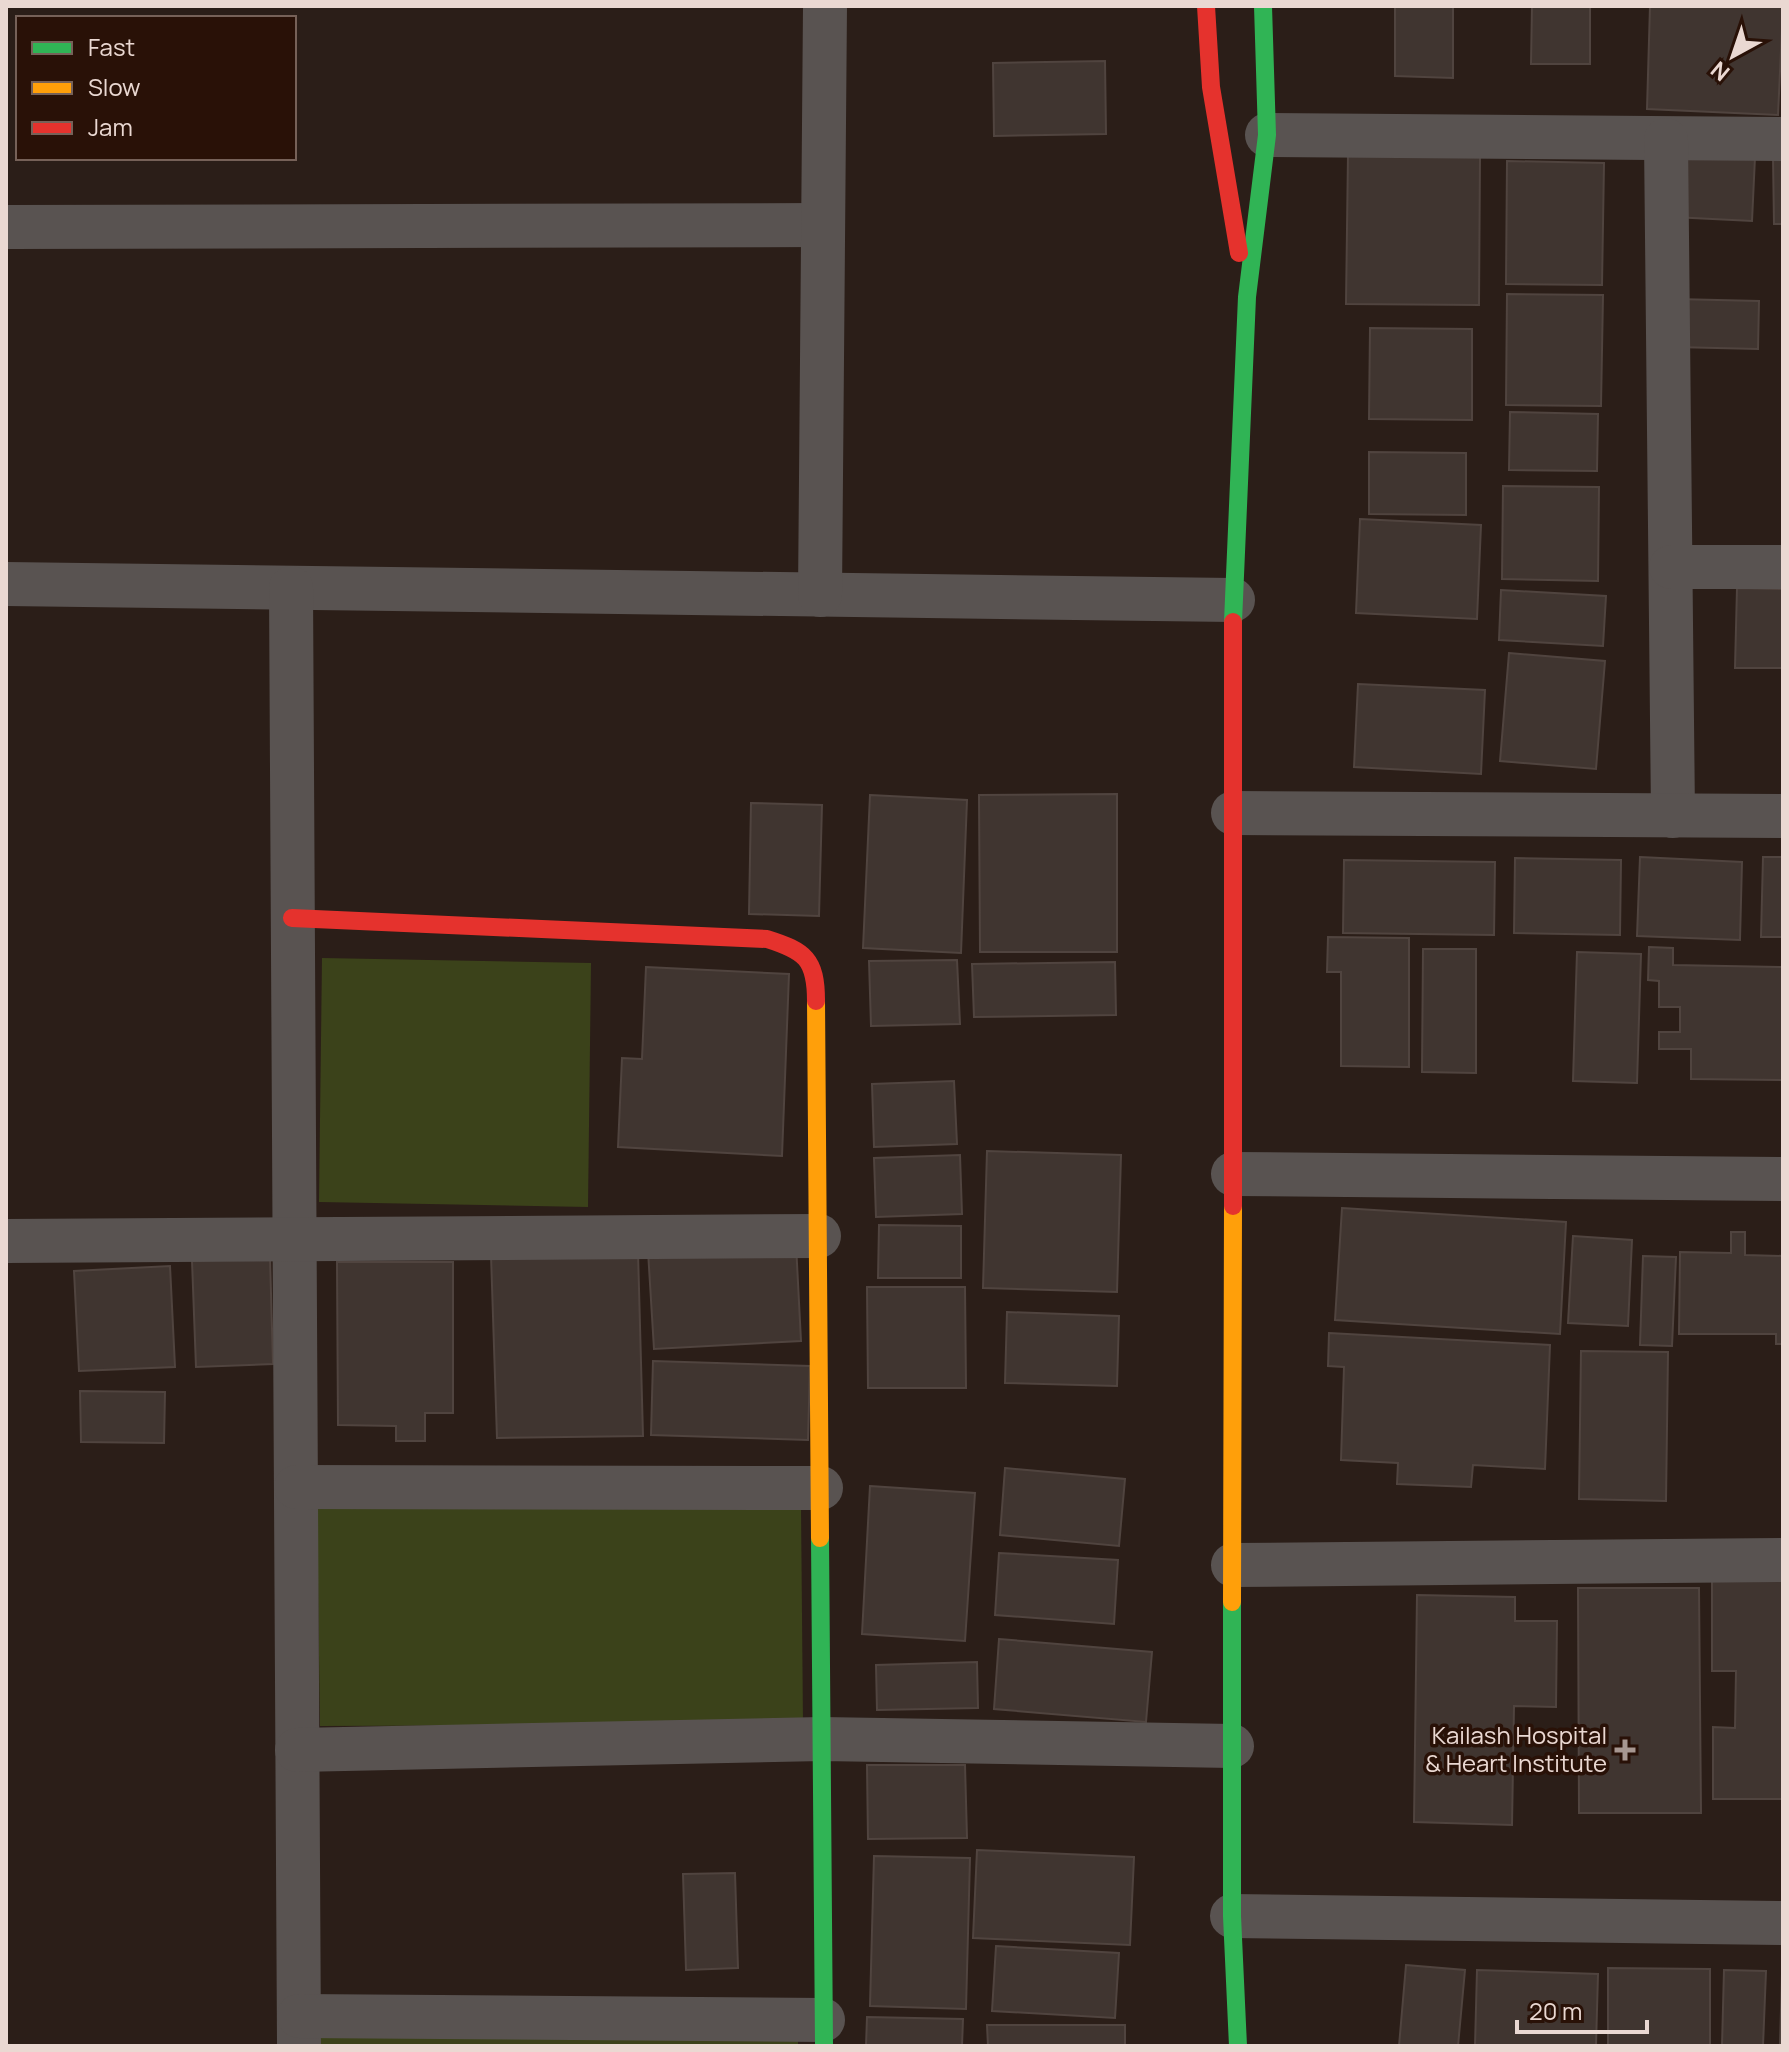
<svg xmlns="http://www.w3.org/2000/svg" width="1789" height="2052" font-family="Manrope,sans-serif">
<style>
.green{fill:#3b421a}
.building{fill:#403530;stroke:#50443f;stroke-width:2}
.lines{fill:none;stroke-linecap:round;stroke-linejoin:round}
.street{stroke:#595351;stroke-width:44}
.fast{stroke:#30b455;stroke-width:18}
.slow{stroke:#ff9f0a;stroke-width:18}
.jam{stroke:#e5322d;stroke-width:18}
.poi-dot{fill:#a79791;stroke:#291107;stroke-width:3}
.labels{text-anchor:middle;stroke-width:7;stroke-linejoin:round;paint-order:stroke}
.poi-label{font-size:24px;fill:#ead8d2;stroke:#291107;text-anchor:end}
</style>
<rect width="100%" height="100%" fill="#2b1e18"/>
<!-- green -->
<g class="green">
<path d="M322 958 591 963 588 1207 319 1202Z"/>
<path d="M801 1507 803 1724 320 1726 317 1509Z"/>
<path d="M321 2024 798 2027V2046H321Z"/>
</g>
<!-- building -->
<g class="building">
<path d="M1395 6H1453V78L1395 76Z"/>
<path d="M1532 6H1590V64H1531Z"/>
<path d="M1650 6H1783L1778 115 1647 109Z"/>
<path d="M1105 61 1106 134 994 136 993 63Z"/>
<path d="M1676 153 1755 157 1752 221 1673 217Z"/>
<path d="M1348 154 1480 155 1479 305 1346 304Z"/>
<path d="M1773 157H1783V224H1774Z"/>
<path d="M1507 161 1604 163 1602 285 1506 284Z"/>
<path d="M1507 294 1603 295 1601 406 1506 405Z"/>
<path d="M1676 299 1759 301 1758 349 1675 347Z"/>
<path d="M1370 328 1472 329V420L1369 419Z"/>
<path d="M1510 412 1598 414 1597 471 1509 470Z"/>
<path d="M1369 452 1466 453V515L1369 514Z"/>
<path d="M1503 486 1599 487 1598 581 1502 579Z"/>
<path d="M1360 519 1481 525 1477 619 1356 613Z"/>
<path d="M1737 588 1783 589V668H1735Z"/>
<path d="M1501 590 1606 596 1603 646 1499 640Z"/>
<path d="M1509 653 1605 661 1596 769 1500 761Z"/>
<path d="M1358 684 1485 690 1481 774 1354 767Z"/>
<path d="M1117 794V952H980L979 795Z"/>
<path d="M870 795 967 800 961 953 863 948Z"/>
<path d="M751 803 822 805 819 916 749 914Z"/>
<path d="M1640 857 1742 862 1740 940 1637 936Z"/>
<path d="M1763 857H1783V937H1761Z"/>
<path d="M1515 858 1621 860 1620 935 1514 933Z"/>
<path d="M1344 860 1495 862 1494 935 1343 933Z"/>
<path d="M1328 937 1409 938V1067L1341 1066V972H1327Z"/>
<path d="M1649 947 1673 948V965L1783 967V1080L1691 1079V1049H1659V1032H1680V1007H1659V981L1648 980Z"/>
<path d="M1423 949H1476V1073L1422 1072Z"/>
<path d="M1577 952 1641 954 1637 1083 1573 1081Z"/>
<path d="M957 960 960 1024 871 1026 869 961Z"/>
<path d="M1115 962 1116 1015 974 1017 972 964Z"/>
<path d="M646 967 789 974 782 1156 618 1147 622 1058 642 1059Z"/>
<path d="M954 1081 957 1144 874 1147 872 1084Z"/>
<path d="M987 1151 1121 1155 1117 1292 983 1288Z"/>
<path d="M960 1155 962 1214 876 1217 874 1158Z"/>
<path d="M1342 1208 1566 1222 1560 1334 1335 1320Z"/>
<path d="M879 1225 961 1226V1278H878Z"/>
<path d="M1731 1232H1745V1255L1783 1256V1344H1776V1334H1679L1680 1252 1731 1253Z"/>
<path d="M1573 1236 1632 1240 1628 1326 1568 1323Z"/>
<path d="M796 1244 801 1341 654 1349 648 1251Z"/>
<path d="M638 1252 643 1436 497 1438 491 1255Z"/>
<path d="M1643 1256 1676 1257 1672 1346 1640 1345Z"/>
<path d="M270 1258 273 1364 196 1367 192 1261Z"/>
<path d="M337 1262H453V1413H425V1441H396V1426L338 1425Z"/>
<path d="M170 1266 175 1367 79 1371 74 1271Z"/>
<path d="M867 1287H965L966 1388H868Z"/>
<path d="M1007 1312 1119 1316 1117 1386 1005 1383Z"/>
<path d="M1329 1333 1550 1345 1545 1469 1473 1465 1471 1487 1397 1484 1398 1463 1341 1460 1344 1367 1328 1366Z"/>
<path d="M1581 1351 1668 1352 1666 1501 1579 1499Z"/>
<path d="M653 1361 810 1366 808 1440 651 1435Z"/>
<path d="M80 1391 165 1392 164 1443 81 1442Z"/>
<path d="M1005 1468 1125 1479 1119 1546 1000 1535Z"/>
<path d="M870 1486 975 1493 965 1641 862 1634Z"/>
<path d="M999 1553 1118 1560 1114 1624 995 1615Z"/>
<path d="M1712 1573H1783V1799H1713V1727L1735 1728 1736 1671H1712Z"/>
<path d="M1578 1588H1699L1701 1813H1579Z"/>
<path d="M1417 1595 1515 1597V1621H1557L1556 1707 1514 1706 1512 1825 1414 1822Z"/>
<path d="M999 1639 1152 1652 1146 1722 994 1709Z"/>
<path d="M977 1662 978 1708 877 1710 876 1665Z"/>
<path d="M867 1765H965L967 1838 868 1839Z"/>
<path d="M977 1850 1134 1857 1130 1945 973 1938Z"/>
<path d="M874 1856 970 1858 966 2009 870 2006Z"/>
<path d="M735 1873 738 1968 686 1970 683 1874Z"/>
<path d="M996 1946 1119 1953 1115 2018 992 2011Z"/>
<path d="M1406 1965 1465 1970 1458 2046H1399Z"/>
<path d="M1608 1968 1710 1969V2046H1608Z"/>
<path d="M1477 1970 1598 1974 1596 2046H1475Z"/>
<path d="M1724 1970 1766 1971 1763 2046H1722Z"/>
<path d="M1782 1973 1783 2046H1780Z"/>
<path d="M867 2017 963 2019 962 2046H866Z"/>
<path d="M987 2025H1125V2046H988Z"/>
</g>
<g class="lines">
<!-- street -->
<g class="street">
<path d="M1267 135 1783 139"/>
<path d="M1666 140 1673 816"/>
<path d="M6 227 823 225"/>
<path d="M1671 567H1783"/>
<path d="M6 584 1233 600"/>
<path d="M291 588 299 2046"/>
<path d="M820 595 825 6"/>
<path d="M1233 813 1783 816"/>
<path d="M1233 1174 1783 1179"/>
<path d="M6 1241 819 1236"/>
<path d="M296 1487 821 1488"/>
<path d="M1233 1565 1783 1560"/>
<path d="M297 1750 822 1739 1232 1746"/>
<path d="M1232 1916 1783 1923"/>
<path d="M299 2016 823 2020"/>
</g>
<!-- fast -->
<g class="fast">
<path d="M1233 622 1247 297 1267 135 1263 6"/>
<path d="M820 1538 824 2046"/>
<path d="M1232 1602V1916L1238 2046"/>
</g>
<!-- slow -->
<g class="slow">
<path d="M816 1001 820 1538"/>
<path d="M1232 1602 1233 1206"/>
</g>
<!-- jam -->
<g class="jam">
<path d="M1206 6 1211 87 1239 253"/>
<path d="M292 918 767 939C805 951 816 959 816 1001"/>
<path d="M1233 1206V622"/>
</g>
</g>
<!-- markers -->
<path class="poi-dot" d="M1621 1738h8v8h8v8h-8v8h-8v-8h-8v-8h8z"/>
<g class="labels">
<!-- poi labels -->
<g class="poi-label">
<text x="1607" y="1744">Kailash Hospital<tspan x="1607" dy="28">&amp; Heart Institute</tspan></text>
</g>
</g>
<!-- border -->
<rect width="1789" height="2052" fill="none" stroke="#ead8d2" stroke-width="16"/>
<!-- legend -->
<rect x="16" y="16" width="280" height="144" fill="#291107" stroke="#766158" stroke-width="2"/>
<rect x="32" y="42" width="40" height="12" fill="#30b455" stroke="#766158" stroke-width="2"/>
<text x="88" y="56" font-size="24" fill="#ead8d2">Fast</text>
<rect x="32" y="82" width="40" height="12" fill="#ff9f0a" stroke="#766158" stroke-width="2"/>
<text x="88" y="96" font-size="24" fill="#ead8d2">Slow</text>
<rect x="32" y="122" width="40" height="12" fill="#e5322d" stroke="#766158" stroke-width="2"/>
<text x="88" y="136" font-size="24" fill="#ead8d2">Jam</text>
<!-- north arrow -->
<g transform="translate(1733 56) rotate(220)" stroke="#291107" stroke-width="6" paint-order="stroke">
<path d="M0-6L14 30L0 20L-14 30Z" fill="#ead8d2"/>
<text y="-12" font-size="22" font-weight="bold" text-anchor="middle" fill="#ead8d2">N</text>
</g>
<!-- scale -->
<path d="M1517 2020v12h130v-12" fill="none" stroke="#ead8d2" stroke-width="4"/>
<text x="1529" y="2020" font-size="24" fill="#ead8d2" stroke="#291107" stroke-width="6" paint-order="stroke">20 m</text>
</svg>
